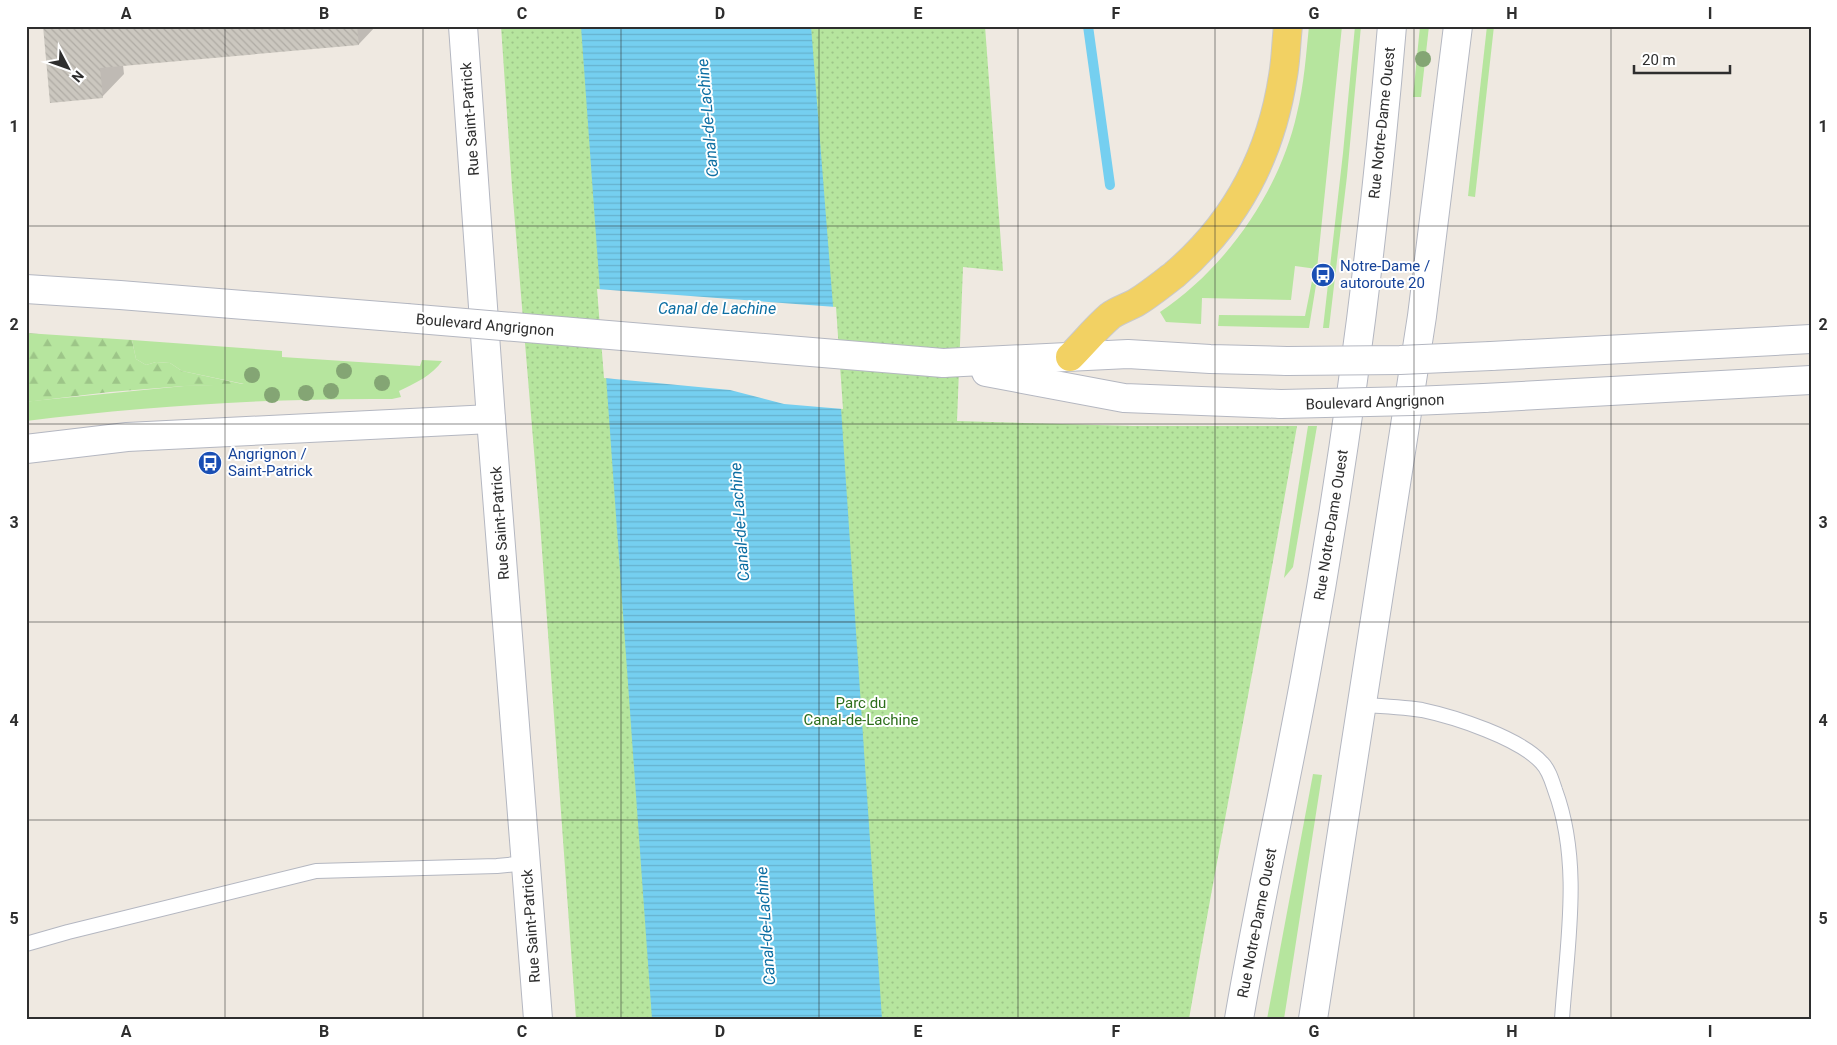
<svg xmlns="http://www.w3.org/2000/svg" width="1837" height="1045" font-family="Roboto,sans-serif">
<style>
.grass{fill:#b6e59e}
.forest{fill:url(#forest-firs)}
.park{fill:url(#park-dots)}
.water{fill:url(#water-rules)}
.pier{fill:#efe9e1}
.shadow{fill:#0003}
.lines{fill:none;stroke-linecap:round;stroke-linejoin:round}
.stream{stroke:#75cff0;stroke-width:10}
.building{fill:url(#building-back-hatch)}
.lane-casing{stroke:#b4b7c1;stroke-width:16}
.secondary-casing{stroke:#b4b7c1;stroke-width:30}
.primary-casing{stroke:#c9c9c9;stroke-width:30}
.lane{stroke:#fff;stroke-width:14}
.secondary{stroke:#fff;stroke-width:28}
.primary{stroke:#f2d163;stroke-width:28}
.secondary-bridge-casing{stroke:#b4b7c1;stroke-width:30;stroke-linecap:butt}
.secondary-bridge{stroke:#fff;stroke-width:28}
.tree{fill:#84a574}
.grid{fill:none;stroke:#2e2e2e;stroke-width:1;stroke-opacity:0.55}
.labels{text-anchor:middle;stroke-width:4;stroke-linejoin:round;paint-order:stroke}
.street-label{font-size:15px;fill:#2e2e2e;stroke:#fff}
.transit-label{font-size:15px;fill:#164399;stroke:#fff;text-anchor:start}
.park-label{font-size:15px;fill:#2c6e1b;stroke:#fff}
.water-label{font-size:16px;font-style:italic;fill:#0d6fa3;stroke:#fff}
.neatline{fill:none;stroke:#2e2e2e;stroke-width:2}
.grid-label{font-size:16px;text-anchor:middle;font-weight:bold;fill:#2e2e2e}
</style>
<defs>
<pattern id="forest-firs" width="22" height="20" patternUnits="userSpaceOnUse" patternTransform="scale(1.25)"><rect width="22" height="20" fill="#b6e59e"/><path d="M5 1l3.5 6h-7zM16 11l3.5 6h-7z" fill="#9dc588"/></pattern>
<pattern id="park-dots" width="8" height="8" patternUnits="userSpaceOnUse" patternTransform="scale(1.25)"><rect width="8" height="8" fill="#b6e59e"/><path d="M2 2h.1M6 6h.1" fill="none" stroke="#9dc588" stroke-width="1.8" stroke-linecap="round"/></pattern>
<pattern id="water-rules" width="6" height="5" patternUnits="userSpaceOnUse" patternTransform="scale(1.25)"><rect width="6" height="5" fill="#75cff0"/><path d="M0 2.5h6" fill="none" stroke="#66b2ce"/></pattern>
<pattern id="building-back-hatch" width="6" height="6" patternUnits="userSpaceOnUse" patternTransform="scale(1.25)"><rect width="6" height="6" fill="#cbc7bf"/><path d="M-1 5l2 2M0 0l6 6M5-1l2 2" fill="none" stroke="#afaba4"/></pattern>
</defs>
<rect width="100%" height="100%" fill="#efe9e1"/>
<!-- grass -->
<g class="grass">
<path d="M1309 26H1342L1317 269 1295 266 1291 300 1202 298 1201 324 1166 322 1160 312C1226 268 1280 191 1297 113 1304 85 1306 55 1309 26Z"/>
<path d="M1355 26H1361L1347 176 1329 328H1323L1343 153Z"/>
<path d="M1420 26H1429L1421 97H1413Z"/>
<path d="M1487 26H1494L1475 197 1468 196Z"/>
<path d="M1312 281 1316 285 1309 328 1218 326 1219 315 1305 316Z"/>
<path d="M132 340 282 351V357L420 366 422 360 442 361C433 375 414 384 399 391L401 397 392 399C270 398 148 406 26 421V402L32 401 184 386 244 384 182 371 170 363 156 362 146 365 136 359Z"/>
<path d="M1308 426H1317L1293 567 1284 578Z"/>
<path d="M1313 774 1322 775 1284 1019H1267Z"/>
</g>
<!-- forest -->
<path class="forest" d="M26 333 132 340 136 359 146 365 156 362 170 363 182 371 247 385 184 386 110 392 26 402Z"/>
<!-- park -->
<path class="park" d="M501 26H985L1003 271 963 267 957 421 1133 426H1297C1263 624 1223 821 1189 1019H576L540 523 512 187Z"/>
<!-- water -->
<path class="water" d="M581 26H811L841 408 882 1019H652Z"/>
<!-- pier -->
<path class="pier" d="M597 289 836 307 843 409 784 404 730 390 604 378Z"/>
<!-- shadow -->
<path class="shadow" d="M45 26H376L359 44 123 65 124 74 102 97Z"/>
<g class="lines">
<!-- stream -->
<path class="stream" d="M1088 26 1110 185"/>
</g>
<!-- building -->
<path class="building" d="M43 26H357L359 45 100 68 103 98 50 103Z"/>
<g class="lines">
<!-- lane casing -->
<g class="lane-casing">
<g id="lane">
<path d="M1362 705C1382 706 1402 707 1422 710 1455 717 1520 738 1542 763 1549 770 1552 781 1555 790 1582 863 1567 944 1562 1019"/>
<path d="M26 944 68 932 316 871 497 866 527 863"/>
</g>
</g>
<!-- secondary casing -->
<g class="secondary-casing">
<g id="secondary">
<path d="M463 26 491 419 538 1019"/>
<path d="M26 289 120 295 406 318"/>
<path d="M1491 356 1811 339"/>
<path d="M943 363 1128 354 1210 359 1287 361"/>
<path d="M986 372 1124 398 1281 404"/>
<path d="M1484 398 1811 380"/>
<path d="M26 449 127 437 491 419"/>
<path d="M1239 1019C1259 901 1286 784 1307 667 1346 455 1374 241 1392 26"/>
<path d="M1313 1019 1422 316 1458 26"/>
</g>
</g>
<!-- primary casing -->
<g class="primary-casing">
<path id="primary" d="M1070 357C1083 344 1096 328 1110 316 1118 310 1129 307 1137 302 1150 294 1162 284 1174 275 1235 223 1271 155 1283 76 1286 59 1286 43 1288 26"/>
</g>
<!-- lane -->
<use href="#lane" class="lane"/>
<!-- secondary -->
<use href="#secondary" class="secondary"/>
<!-- primary -->
<use href="#primary" class="primary"/>
<!-- secondary-bridge casing -->
<g class="secondary-bridge-casing">
<g id="secondary-bridge">
<path d="M406 318 943 363"/>
<path d="M1287 361 1400 360 1491 356"/>
<path d="M1281 404 1413 401 1484 398"/>
</g>
</g>
<!-- secondary-bridge -->
<use href="#secondary-bridge" class="secondary-bridge"/>
</g>
<!-- trees -->
<g class="tree">
<circle cx="1423" cy="59" r="8"/>
<circle cx="344" cy="371" r="8"/>
<circle cx="252" cy="375" r="8"/>
<circle cx="382" cy="383" r="8"/>
<circle cx="331" cy="391" r="8"/>
<circle cx="306" cy="393" r="8"/>
<circle cx="272" cy="395" r="8"/>
</g>
<!-- grid -->
<path class="grid" d="M225 26V1019M423 26V1019M621 26V1019M819 26V1019M1018 26V1019M1215 26V1019M1414 26V1019M1611 26V1019M26 226H1811M26 424H1811M26 622H1811M26 820H1811"/>
<!-- icons -->
<defs>
<g id="bus-disc" transform="scale(1.25)"><circle r="9.5" fill="#1a4fb4" stroke="#fff"/><path d="M-5-6H5V4H4V6H2V4H-2V6H-4V4H-5ZM-3.5-4V0h7V-4ZM-3.5 1.2v1.5H-2V1.2ZM2 1.2v1.5H3.5V1.2Z" fill="#fff"/></g>
</defs>
<g fill-rule="evenodd">
<use href="#bus-disc" x="1323" y="275"/>
<use href="#bus-disc" x="210" y="463"/>
</g>
<g class="labels">
<!-- street labels -->
<g class="street-label">
<text transform="translate(470 119) rotate(-94)" y="5">Rue Saint-Patrick</text>
<text transform="translate(1382 123) rotate(-84)" y="5">Rue Notre-Dame Ouest</text>
<text transform="translate(485 325) rotate(5)" y="5">Boulevard Angrignon</text>
<text transform="translate(1375 402) rotate(-2)" y="5">Boulevard Angrignon</text>
<text transform="translate(500 523) rotate(-94)" y="5">Rue Saint-Patrick</text>
<text transform="translate(1331 525) rotate(-81)" y="5">Rue Notre-Dame Ouest</text>
<text transform="translate(1257 923) rotate(-79)" y="5">Rue Notre-Dame Ouest</text>
<text transform="translate(531 926) rotate(-94)" y="5">Rue Saint-Patrick</text>
</g>
<!-- transit labels -->
<g class="transit-label">
<text x="1340" y="271">Notre-Dame /<tspan x="1340" dy="17">autoroute 20</tspan></text>
<text x="228" y="459">Angrignon /<tspan x="228" dy="17">Saint-Patrick</tspan></text>
</g>
<!-- park labels -->
<g class="park-label">
<text x="861" y="708">Parc du<tspan x="861" dy="17">Canal-de-Lachine</tspan></text>
</g>
<!-- water labels -->
<g class="water-label">
<text transform="translate(707 118) rotate(-95)" y="6">Canal-de-Lachine</text>
<text x="717" y="314">Canal de Lachine</text>
<text transform="translate(739 522) rotate(-94)" y="6">Canal-de-Lachine</text>
<text transform="translate(765 926) rotate(-94)" y="6">Canal-de-Lachine</text>
</g>
</g>
<!-- border -->
<rect width="1837" height="1045" fill="none" stroke="#ffffff" stroke-width="55"/>
<!-- north arrow -->
<g transform="translate(68 68) rotate(131)" stroke="#ffffff" stroke-width="4" paint-order="stroke">
<path d="M0-4L9 19L0 12L-9 19Z" fill="#2e2e2e"/>
<text y="-8" font-size="14" font-weight="bold" text-anchor="middle" fill="#2e2e2e">N</text>
</g>
<!-- scale -->
<path d="M1634 65v8h96v-8" fill="none" stroke="#2e2e2e" stroke-width="2.5"/>
<text x="1642" y="65" font-size="15" fill="#2e2e2e" stroke="#ffffff" stroke-width="4" paint-order="stroke">20 m</text>
<rect x="28" y="28" width="1782" height="990" class="neatline"/>
<g class="grid-label">
<text x="126" y="19">A</text>
<text x="324" y="19">B</text>
<text x="522" y="19">C</text>
<text x="720" y="19">D</text>
<text x="918" y="19">E</text>
<text x="1116" y="19">F</text>
<text x="1314" y="19">G</text>
<text x="1512" y="19">H</text>
<text x="1710" y="19">I</text>
<text x="14" y="132">1</text>
<text x="1823" y="132">1</text>
<text x="14" y="330">2</text>
<text x="1823" y="330">2</text>
<text x="14" y="528">3</text>
<text x="1823" y="528">3</text>
<text x="14" y="726">4</text>
<text x="1823" y="726">4</text>
<text x="14" y="924">5</text>
<text x="1823" y="924">5</text>
<text x="126" y="1037">A</text>
<text x="324" y="1037">B</text>
<text x="522" y="1037">C</text>
<text x="720" y="1037">D</text>
<text x="918" y="1037">E</text>
<text x="1116" y="1037">F</text>
<text x="1314" y="1037">G</text>
<text x="1512" y="1037">H</text>
<text x="1710" y="1037">I</text>
</g>
</svg>
